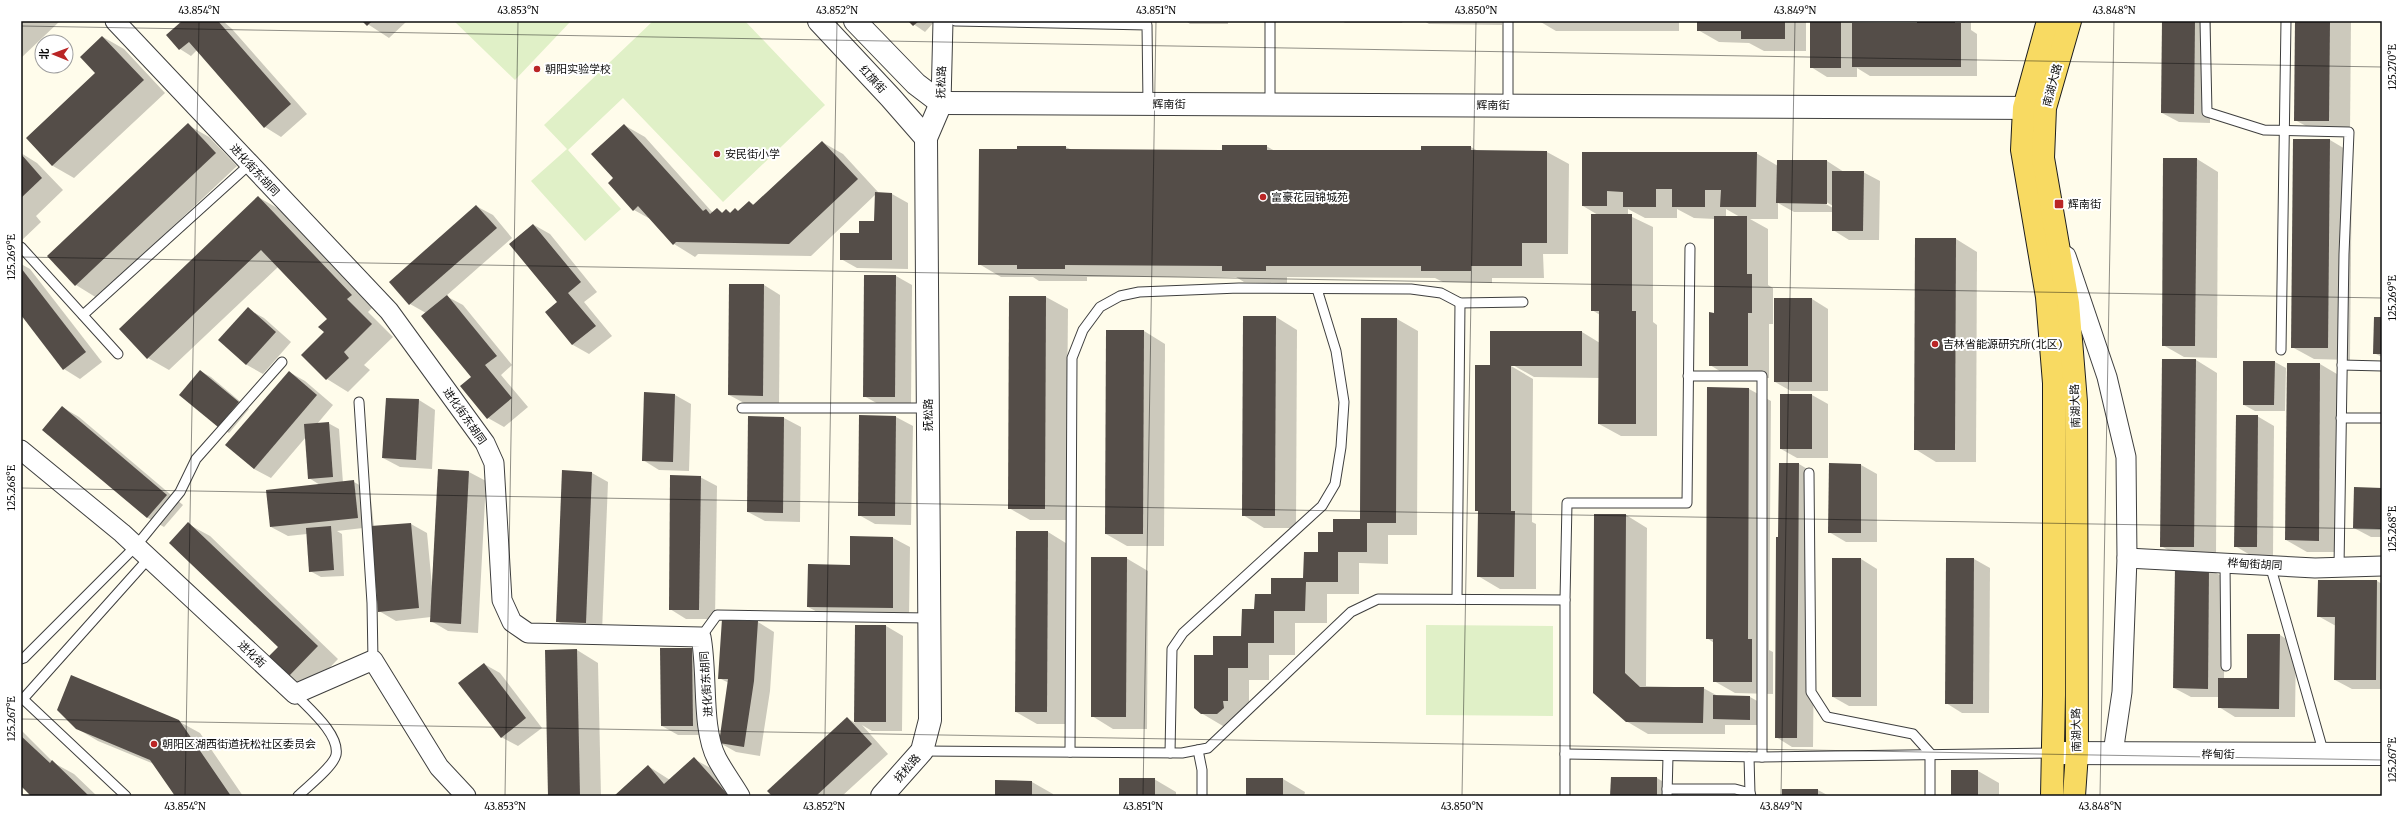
<svg xmlns="http://www.w3.org/2000/svg" width="2403" height="817" font-family="Merriweather,'Noto Sans SC',serif">
<style>
.pitch{fill:#e0f0c7}
.shadow{fill:#0003;fill-rule:evenodd}
.building{fill:#544d48}
.lines{fill:none;stroke-linecap:round;stroke-linejoin:round}
.service-casing{stroke:#3f3f3f;stroke-width:11}
.minor-casing{stroke:#3f3f3f;stroke-width:21}
.tertiary-casing{stroke:#3f3f3f;stroke-width:24}
.primary-casing{stroke:#1d1d1d;stroke-width:24}
.service{stroke:#fff;stroke-width:9}
.minor{stroke:#fff;stroke-width:19}
.tertiary{stroke:#fff;stroke-width:22}
.primary{stroke:#f8da62;stroke-width:22}
.ticks{fill:none;stroke:#0c0c0c;stroke-width:1;stroke-opacity:0.45}
.poi-dot{fill:#ba2525;stroke:#fff;stroke-width:1.5}
.labels{text-anchor:middle;stroke-width:4;stroke-linejoin:round;paint-order:stroke}
.poi-label{font-size:11px;fill:#0c0c0c;stroke:#fff;text-anchor:start}
.street-label{font-size:11px;fill:#0c0c0c;stroke:#fff}
.neatline{fill:none;stroke:#0c0c0c;stroke-width:1.5}
.ticks-label{font-size:10px;text-anchor:middle;fill:#0c0c0c}
</style>
<rect width="100%" height="100%" fill="#fffceb"/>
<!-- pitch -->
<g class="pitch">
<path d="M454 21H571L515 80Z"/>
<path d="M653 21H745L825 105 723 202 623 98 568 150 621 209 585 241 531 181 567 149 544 125Z"/>
<path d="M1426 625 1553 626V716L1426 715Z"/>
</g>
<!-- shadow -->
<g class="shadow">
<path d="M21 21H60L21 58Z"/>
<path d="M183 21H223L232 29 307 114 281 137 265 127 197 50 191 56 180 49 167 35Z"/>
<path d="M363 21H407L389 38Z"/>
<path d="M909 21H935L925 32Z"/>
<path d="M1186 21H1228V24H1190Z"/>
<path d="M1342 21H1403L1402 23H1345Z"/>
<path d="M1424 21H1502V25L1429 24Z"/>
<path d="M1539 21H1679V31H1556Z"/>
<path d="M1698 21H1806V51H1764L1749 43 1719 42 1698 30Z"/>
<path d="M1811 21 1918 24V21H1971V30L1977 34V76H1870L1857 68V77H1827L1811 67Z"/>
<path d="M2163 21H2211L2210 123 2179 122 2162 113Z"/>
<path d="M2296 21H2351L2350 133 2317 132 2295 120Z"/>
<path d="M103 37 124 49 165 93 74 178 53 166 27 138 96 73Z"/>
<path d="M188 125 209 137 237 166 97 298 76 285 48 256Z"/>
<path d="M624 125 645 137 713 213 717 209 723 213 726 210 731 213 738 211 749 202 755 205 822 142 843 154 878 192 877 193 892 194 908 203V269L857 268 841 259 860 234 875 222 876 194 811 256 698 254 695 257 674 244 652 220 634 210 614 178Z"/>
<path d="M2294 140H2330L2352 153 2350 360 2314 359 2292 347Z"/>
<path d="M1266 146 1275 151H1422L1471 147 1478 151 1547 152 1569 164 1568 254H1543L1544 278H1492V283L1443 282 1435 278 1287 277V283L1244 282 1236 277H1087V281H1039L1033 277H1001L979 264 1018 150 1066 147 1072 150 1223 151Z"/>
<path d="M21 153 37 163 63 190 36 216 41 222 21 241Z"/>
<path d="M1583 153H1756L1778 166V161H1827L1844 172H1863L1880 181 1879 240H1849L1833 230V212H1794L1778 203V219H1750L1768 229V285L1773 288V324H1769V378H1731L1710 365 1715 314V219L1694 218 1677 209V218H1645L1628 209V215L1653 227V322L1657 325V436H1621L1599 424 1600 378 1534 377 1511 364V366L1533 379 1532 522 1536 524V589H1500L1478 576 1479 512 1476 510 1491 366 1582 332 1600 343V315L1592 310 1598 215 1583 206ZM1823 200 1833 206V208L1822 202ZM1726 209 1740 217H1726Z"/>
<path d="M2197 159 2218 172 2217 358 2184 357 2163 345Z"/>
<path d="M258 197 279 209 372 308 368 312 393 337 364 365 370 370 348 392 327 379 302 355 325 332 328 319 278 267 169 370 148 358Z"/>
<path d="M476 206 493 215 512 238 446 296 463 305 512 365 501 375 528 407 504 427 488 418 472 377 426 313 410 304Z"/>
<path d="M534 225 550 234 597 292 584 302 612 336 589 354 573 345 546 312 558 302Z"/>
<path d="M1916 239H1956L1977 252 1976 462H1936L1915 449Z"/>
<path d="M21 264 30 269 102 362 80 379 64 369 21 314Z"/>
<path d="M896 276 912 285 911 406 880 405 864 396Z"/>
<path d="M764 285 780 295 779 405 746 404 729 395Z"/>
<path d="M1010 297H1046L1068 309 1066 520H1030L1009 508Z"/>
<path d="M1812 299 1828 309V391H1791L1775 382Z"/>
<path d="M248 309 264 318 291 342 263 374 247 365 220 340Z"/>
<path d="M1276 317 1297 330 1296 528H1264L1243 515Z"/>
<path d="M2382 318V357L2374 353Z"/>
<path d="M1362 319H1397L1418 331 1417 535H1388V564L1359 563V594H1327V623H1295V655H1269V680H1249V713H1245V720L1239 726H1223L1201 713 1214 656 1242 637 1255 610 1272 595 1304 579 1319 553 1334 533 1361 520Z"/>
<path d="M1144 331 1165 344 1164 546H1127L1106 534Z"/>
<path d="M2196 360 2217 373 2216 559 2182 558 2161 546Z"/>
<path d="M2275 362 2286 368 2285 411H2255L2244 405Z"/>
<path d="M2288 364H2320L2342 377 2340 552H2307L2286 540Z"/>
<path d="M200 371 211 377 249 409 229 433 218 426Z"/>
<path d="M289 372 305 381 333 405 317 424 328 423 339 429 343 483 354 482 370 491 374 527 411 524 427 533 432 586 439 471 469 472 486 481 478 633 448 631 431 621V617L396 621 379 611 372 527 337 531 342 534 344 576 321 577 310 571 307 534 288 536 271 527 320 485 309 478 306 437 271 478 254 469 227 445Z"/>
<path d="M1708 388 1749 389 1771 401 1769 650 1773 652V694L1735 693 1714 681V643L1707 638Z"/>
<path d="M675 395 691 404 689 471 659 470 643 460Z"/>
<path d="M1812 395 1828 404V458H1797L1781 449Z"/>
<path d="M419 400 435 410 432 469 400 467 383 458Z"/>
<path d="M62 407 79 417 183 505 164 527 148 518 43 430Z"/>
<path d="M860 416 896 417 913 426 911 525 875 524 859 515Z"/>
<path d="M2257 416 2274 426 2273 556H2252L2235 546Z"/>
<path d="M749 417 784 418 801 427 800 522 765 521 748 512Z"/>
<path d="M1799 464 1809 470V545L1815 548 1813 747H1792L1776 737 1779 538Z"/>
<path d="M1861 465 1877 474V542H1846L1829 532Z"/>
<path d="M563 471 592 473 608 482 602 632 573 631 557 621Z"/>
<path d="M700 477 717 486 715 619H686L670 609Z"/>
<path d="M2382 489V537H2371L2354 528Z"/>
<path d="M1626 515 1647 528 1646 686 1703 688 1718 696 1750 697 1761 703V725H1725V734H1648L1626 721 1594 692Z"/>
<path d="M188 524 210 536 338 659 309 689 288 677 280 647Z"/>
<path d="M1048 532 1069 545 1068 724H1037L1016 712Z"/>
<path d="M851 537 893 538 910 547 909 617 825 616 808 607 851 566Z"/>
<path d="M1126 558 1148 571 1147 729H1113L1092 716Z"/>
<path d="M1833 559H1861L1877 569V706H1849L1833 697Z"/>
<path d="M1974 559 1990 568 1989 713H1962L1946 703Z"/>
<path d="M2209 569 2225 578 2224 679H2248L2280 635 2296 645 2295 717H2235L2219 707V697H2191L2174 688Z"/>
<path d="M2377 581 2382 584V689H2352L2335 680 2336 626 2318 616Z"/>
<path d="M758 622 774 632 770 691 760 756 736 752 720 743 729 683 719 678Z"/>
<path d="M856 626H886L903 636 902 731H872L862 725 888 754 842 796H773L847 718 855 723Z"/>
<path d="M691 649 708 658 709 735H678L662 726Z"/>
<path d="M577 650 598 663 601 796H549Z"/>
<path d="M484 664 500 673 542 728 518 746 501 737Z"/>
<path d="M178 721 200 733 243 796H176L154 764 98 741 76 728Z"/>
<path d="M21 730 54 763 74 774 97 796H32L21 785Z"/>
<path d="M694 759 716 771 738 796H615L648 766 670 780Z"/>
<path d="M1952 771H1978L1999 783V796H1952Z"/>
<path d="M1657 778 1678 791V796H1611Z"/>
<path d="M1154 779 1176 792V796H1120Z"/>
<path d="M1247 779H1283L1305 792 1304 796H1247Z"/>
<path d="M1032 782 1053 794V796H996Z"/>
<path d="M1783 790H1818L1829 796H1783Z"/>
</g>
<!-- building -->
<g class="building">
<path d="M182 21H218L291 104 264 128 189 42 179 50 166 35Z"/>
<path d="M362 21H372L367 26Z"/>
<path d="M908 21H919L913 26Z"/>
<path d="M1697 21H1785V39H1741V31H1697Z"/>
<rect x="1810" y="21" width="31" height="47"/>
<path d="M1917 21H1955V23H1961V67H1852V23H1917Z"/>
<path d="M2162 21H2195L2194 114 2161 113Z"/>
<path d="M2295 21H2330L2329 121H2294Z"/>
<path d="M102 36 144 80 52 166 26 138 95 73 80 57Z"/>
<path d="M188 123 216 153 75 286 47 256Z"/>
<path d="M624 124 703 211 706 209 710 214 717 208 722 213 726 209 730 213 735 208 738 211 749 201 753 205 822 141 858 179 789 244 676 242 673 245 638 206 633 211 608 183 613 178 591 154Z"/>
<path d="M2293 139H2330L2328 348H2291Z"/>
<path d="M1222 145H1267V150H1421V146H1471V150L1547 151V243H1522V266H1471V271H1421V266H1266V271H1222V266L1065 265V269H1017V265H978L979 149H1017V146H1066V149L1222 150Z"/>
<path d="M1582 152H1757L1756 207H1720L1721 190H1705V207H1672V189H1656V207H1623V192L1607 191V206H1582Z"/>
<path d="M21 154 42 178 21 198Z"/>
<path d="M2163 158H2197L2195 346H2162Z"/>
<path d="M1777 160H1827V204L1776 203Z"/>
<path d="M1832 171H1864L1863 231H1832Z"/>
<path d="M875 192 892 193V260H840V233H859V221H874Z"/>
<path d="M258 196 352 295 347 299 372 324 344 352 349 358 326 380 301 355 324 332 318 327 327 319 261 250 147 359 119 329Z"/>
<path d="M476 205 497 228 409 305 389 282Z"/>
<path d="M1591 214H1632V311H1636V424H1598L1599 311H1591Z"/>
<path d="M1714 216H1747V274H1752V313H1748V366H1709V312L1714 313Z"/>
<path d="M533 224 581 282 568 293 596 326 572 345 545 312 557 302 509 244Z"/>
<path d="M1915 238H1956L1955 450H1914Z"/>
<path d="M21 268 86 352 63 370 21 315Z"/>
<path d="M864 275H896L895 397H863Z"/>
<path d="M729 284H764L763 396 728 395Z"/>
<path d="M447 295 497 356 485 365 512 398 487 419 460 386 471 377 421 316Z"/>
<path d="M1009 296H1046L1045 509H1008Z"/>
<rect x="1774" y="298" width="38" height="84"/>
<path d="M248 307 276 332 246 365 218 340Z"/>
<path d="M1243 316H1276L1275 516H1242Z"/>
<path d="M2374 317H2382V354H2373Z"/>
<path d="M1361 318H1397L1396 523H1367V552H1338V582H1306L1305 611H1274V643H1248V668H1228V701H1223L1224 708 1217 714H1201L1194 708V655H1213V636H1241L1242 609H1254L1255 594H1271V578H1303L1304 552H1318V532H1333V519H1360Z"/>
<path d="M1106 330H1144L1143 534H1105Z"/>
<path d="M1490 331H1582V366H1511V511H1515L1514 577H1477L1478 511H1475V365H1490Z"/>
<path d="M2162 359H2196L2194 547H2160Z"/>
<path d="M2243 361H2275L2274 405H2243Z"/>
<path d="M2287 363H2320L2319 541 2285 540Z"/>
<path d="M200 370 239 402 218 427 179 395Z"/>
<path d="M289 371 317 395 254 469 225 445Z"/>
<path d="M1707 387 1749 388 1748 639H1752V682H1713V639H1706Z"/>
<path d="M644 392 675 394 673 462 642 461Z"/>
<rect x="1780" y="394" width="32" height="55"/>
<path d="M386 398 419 399 416 460 382 458Z"/>
<path d="M62 406 167 495 147 518 42 430Z"/>
<path d="M859 415 896 416 895 516H858Z"/>
<path d="M2236 415H2258L2257 547H2234Z"/>
<path d="M748 416 784 417 783 513 747 512Z"/>
<path d="M329 422 333 477 308 479 304 424Z"/>
<path d="M1779 463H1799L1797 738H1775L1776 537H1778Z"/>
<path d="M1829 463 1861 464V533H1828Z"/>
<path d="M438 469 469 471 461 624 430 622Z"/>
<path d="M562 470 592 472 586 623 556 622Z"/>
<path d="M670 475 701 476 699 610H669Z"/>
<path d="M354 480 358 518 270 527 266 490Z"/>
<path d="M2354 487 2382 488V529L2353 528Z"/>
<path d="M1594 514H1626L1625 673 1640 687H1704L1703 723 1626 722 1593 693Z"/>
<path d="M188 522 318 646 287 678 267 658 278 647 169 543Z"/>
<path d="M411 523 419 608 378 612 371 526Z"/>
<path d="M331 526 334 570 309 572 306 528Z"/>
<path d="M1016 531H1048L1047 712H1015Z"/>
<path d="M850 536 893 537V608L807 607 808 564 850 565Z"/>
<path d="M1091 557H1127L1126 717H1091Z"/>
<rect x="1832" y="558" width="29" height="139"/>
<path d="M1946 558H1974L1973 704H1945Z"/>
<path d="M2175 567 2209 568 2208 689 2173 688Z"/>
<path d="M2318 580H2377L2376 680H2334L2335 617H2317Z"/>
<path d="M722 619 758 621 754 681 744 747 719 743 728 679H718Z"/>
<path d="M855 625H886V722H854Z"/>
<path d="M2247 634H2280L2279 709 2218 708V678H2247Z"/>
<path d="M660 648H692L693 726H661Z"/>
<path d="M577 649 580 796H548L545 650Z"/>
<path d="M484 663 526 718 501 738 458 683Z"/>
<path d="M71 675 179 720 231 796H175L150 760 76 729 57 710Z"/>
<path d="M1713 695 1750 696V720L1713 719Z"/>
<path d="M847 717 872 744 816 796H772L767 791Z"/>
<path d="M21 736 50 763 52 760 89 796H31L21 786Z"/>
<path d="M694 757 729 796H614L648 765 664 784Z"/>
<rect x="1951" y="770" width="27" height="26"/>
<path d="M1611 777H1657V796H1610Z"/>
<rect x="1119" y="778" width="36" height="18"/>
<rect x="1246" y="778" width="37" height="18"/>
<path d="M995 780 1032 781V796H995Z"/>
<rect x="1782" y="789" width="36" height="7"/>
</g>
<g class="lines">
<!-- service casing -->
<g class="service-casing">
<g id="service">
<path d="M955 21 1147 25 1148 104"/>
<path d="M2205 21 2207 112 2264 130 2349 132 2344 254 2339 567"/>
<path d="M1270 105V21"/>
<path d="M1508 105V21"/>
<path d="M21 247 118 354"/>
<path d="M83 315 250 164"/>
<path d="M2281 350 2286 21"/>
<path d="M2342 365 2382 366"/>
<path d="M1688 376H1762V757L2053 753"/>
<path d="M359 402 372 603 373 660"/>
<path d="M742 408H928"/>
<path d="M2341 418H2382"/>
<path d="M1809 473 1811 692 1827 717 1913 734 1930 753V796"/>
<path d="M2225 563 2226 666"/>
<path d="M2270 565 2324 754"/>
<path d="M1457 599 1460 303"/>
<path d="M1565 600 1567 503H1687L1690 248"/>
<path d="M701 637 717 615 929 618"/>
<path d="M21 659 24 658 136 546 180 492 196 459 282 362"/>
<path d="M295 694C308 708 340 734 336 755 333 767 307 787 298 796"/>
<path d="M1198 750 1202 770V796"/>
<path d="M922 751 1182 753 1208 748 1351 612 1378 599 1565 600V796"/>
<path d="M1070 752 1072 358 1083 330 1100 307 1120 296 1139 292 1239 288 1411 289 1441 293 1460 303 1523 302"/>
<path d="M1170 753 1172 649 1183 633 1322 506 1335 484 1341 447 1344 402 1336 351 1317 289"/>
<path d="M1565 754 1762 757"/>
<path d="M1749 757 1750 793"/>
<path d="M1667 789H1735L1750 793 1751 796"/>
<path d="M126 796 23 699 149 558"/>
<path d="M1667 796 1668 756"/>
</g>
</g>
<!-- minor casing -->
<g class="minor-casing">
<g id="minor">
<path d="M115 21 389 311 485 443 494 463 502 600 512 622 528 633 701 637C708 673 701 729 717 759 724 772 733 784 740 796"/>
<path d="M941 103 943 21"/>
<path d="M2066 256 2107 377 2126 457 2127 558 2122 692 2113 753"/>
<path d="M21 450 122 533 295 694 373 660 439 767 466 796"/>
<path d="M2127 558 2315 568 2382 566"/>
</g>
</g>
<!-- tertiary casing -->
<g class="tertiary-casing">
<g id="tertiary">
<path d="M819 21 891 98 926 138"/>
<path d="M855 21 916 84 941 103"/>
<path d="M941 103 2042 108"/>
<path d="M2054 753 2382 754"/>
<path d="M882 796 922 751 930 720 926 138 941 103"/>
</g>
</g>
<!-- primary casing -->
<g class="primary-casing">
<g id="primary">
<path d="M2048 21 2024 108 2022 150 2047 297 2054 383V695L2052 796"/>
<path d="M2070 21 2045 108 2043 158 2068 303 2076 402 2077 753 2074 796"/>
</g>
</g>
<!-- service -->
<use href="#service" class="service"/>
<!-- minor -->
<use href="#minor" class="minor"/>
<!-- tertiary -->
<use href="#tertiary" class="tertiary"/>
<!-- primary -->
<use href="#primary" class="primary"/>
</g>
<!-- ticks -->
<path class="ticks" d="M21 26 2382 67M21 257 2382 298M21 488 2382 529M21 719 2382 760M185 796 199 21M505 796 518 21M824 796 837 21M1143 796 1156 21M1462 796 1476 21M1781 796 1795 21M2100 796 2114 21"/>
<!-- markers -->
<g class="poi-dot">
<circle cx="537" cy="69" r="4"/>
<circle cx="717" cy="154" r="4"/>
<circle cx="1263" cy="197" r="4"/>
<rect x="2054" y="199" width="10" height="10" rx="2"/>
<circle cx="1935" cy="344" r="4"/>
<circle cx="154" cy="744" r="4"/>
</g>
<g class="labels">
<!-- poi labels -->
<g class="poi-label">
<text x="545" y="73">朝阳实验学校</text>
<text x="725" y="158">安民街小学</text>
<text x="1271" y="201">富豪花园锦城苑</text>
<text x="2068" y="208">辉南街</text>
<text x="1943" y="348">吉林省能源研究所(北区)</text>
<text x="162" y="748">朝阳区湖西街道抚松社区委员会</text>
</g>
<!-- street labels -->
<g class="street-label">
<text transform="translate(873 79) rotate(47)" y="4">红旗街</text>
<text transform="translate(941 82) rotate(-88)" y="4">抚松路</text>
<text transform="translate(2052 85) rotate(-75)" y="4">南湖大路</text>
<text x="1169" y="108">辉南街</text>
<text x="1493" y="109">辉南街</text>
<text transform="translate(255 170) rotate(47)" y="4">进化街东胡同</text>
<text transform="translate(2075 406) rotate(-92)" y="4">南湖大路</text>
<text transform="translate(928 415) rotate(-90)" y="4">抚松路</text>
<text transform="translate(465 416) rotate(55)" y="4">进化街东胡同</text>
<text transform="translate(2255 564) rotate(3)" y="4">桦甸街胡同</text>
<text transform="translate(252 654) rotate(43)" y="4">进化街</text>
<text transform="translate(706 684) rotate(-94)" y="4">进化街东胡同</text>
<text transform="translate(2076 730) rotate(-91)" y="4">南湖大路</text>
<text x="2218" y="758">桦甸街</text>
<text transform="translate(907 768) rotate(-49)" y="4">抚松路</text>
</g>
</g>
<!-- border -->
<rect width="2403" height="817" fill="none" stroke="#ffffff" stroke-width="44"/>
<!-- north arrow -->
<g transform="translate(54 54) rotate(271)"><circle r="19" fill="#ffffff" stroke="#9e9e9e"/>
<path d="M0-3L7 15L0 10L-7 15Z" fill="#ba2525"/>
<text y="-6" font-size="11" font-weight="bold" text-anchor="middle" fill="#0c0c0c">北</text>
</g>
<rect x="22" y="22" width="2359" height="773" class="neatline"/>
<g class="ticks-label">
<text x="199" y="14">43.854°N</text>
<text x="518" y="14">43.853°N</text>
<text x="837" y="14">43.852°N</text>
<text x="1156" y="14">43.851°N</text>
<text x="1476" y="14">43.850°N</text>
<text x="1795" y="14">43.849°N</text>
<text x="2114" y="14">43.848°N</text>
<text transform="translate(2392 67) rotate(-90)" y="4">125.270°E</text>
<text transform="translate(11 257) rotate(-90)" y="4">125.269°E</text>
<text transform="translate(2392 298) rotate(-90)" y="4">125.269°E</text>
<text transform="translate(11 488) rotate(-90)" y="4">125.268°E</text>
<text transform="translate(2392 529) rotate(-90)" y="4">125.268°E</text>
<text transform="translate(11 719) rotate(-90)" y="4">125.267°E</text>
<text transform="translate(2392 760) rotate(-90)" y="4">125.267°E</text>
<text x="185" y="810">43.854°N</text>
<text x="505" y="810">43.853°N</text>
<text x="824" y="810">43.852°N</text>
<text x="1143" y="810">43.851°N</text>
<text x="1462" y="810">43.850°N</text>
<text x="1781" y="810">43.849°N</text>
<text x="2100" y="810">43.848°N</text>
</g>
</svg>
